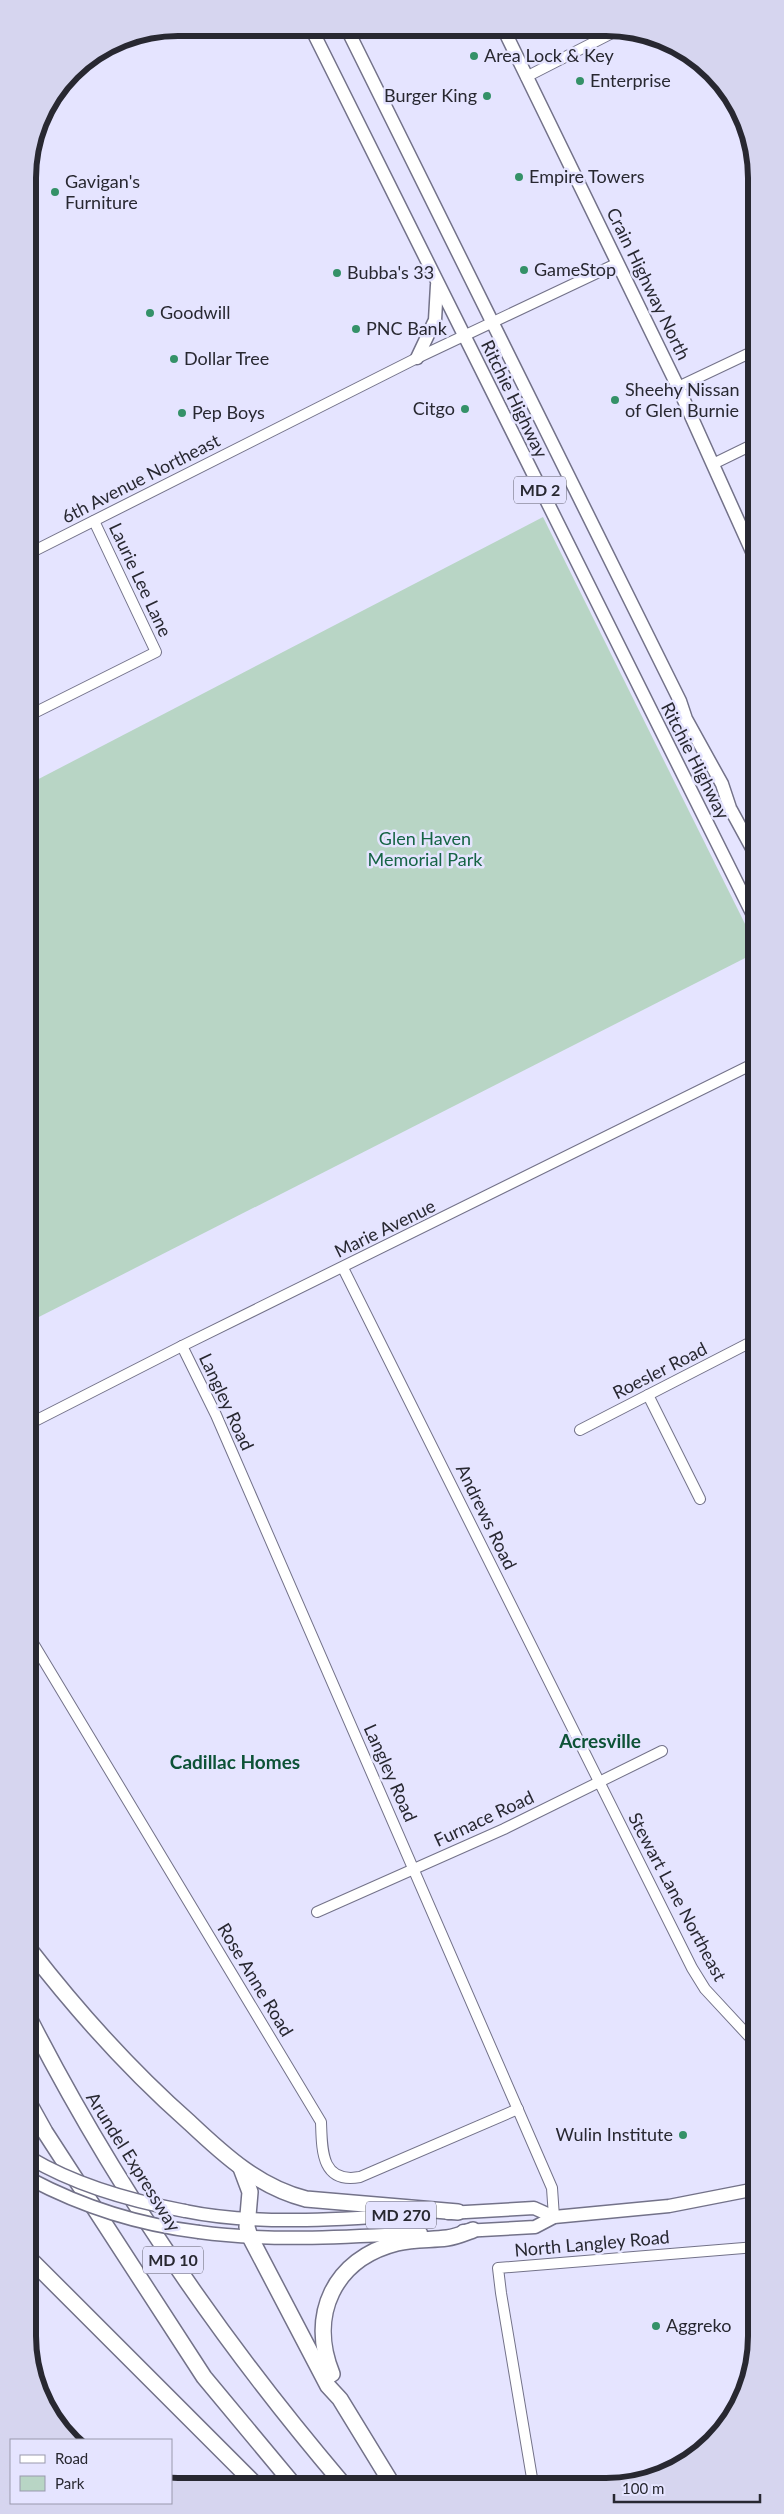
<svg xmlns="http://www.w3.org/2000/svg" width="784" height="2514" font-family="Lato,sans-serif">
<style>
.green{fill:#b8d5c5}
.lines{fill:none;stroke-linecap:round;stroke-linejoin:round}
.minor-casing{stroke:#737289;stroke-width:12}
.major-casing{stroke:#737289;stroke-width:15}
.highway-casing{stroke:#737289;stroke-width:18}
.minor{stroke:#fff;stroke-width:10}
.major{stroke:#fff;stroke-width:12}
.highway{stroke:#fff;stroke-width:15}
.major-bridge-casing{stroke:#737289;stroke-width:15;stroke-linecap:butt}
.major-bridge{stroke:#fff;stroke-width:12}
.poi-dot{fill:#349168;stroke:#e5e4ff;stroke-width:2}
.labels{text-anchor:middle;stroke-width:5;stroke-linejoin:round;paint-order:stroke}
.shield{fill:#e5e4ff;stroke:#61606f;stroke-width:1}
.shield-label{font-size:16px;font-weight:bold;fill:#282831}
.poi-label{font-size:18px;fill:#282831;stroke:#e5e4ff;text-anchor:start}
.street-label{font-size:18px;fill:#282831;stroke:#e5e4ff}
.park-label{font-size:18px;fill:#166445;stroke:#e5e4ff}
.neighbourhood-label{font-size:19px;font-weight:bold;fill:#0d5237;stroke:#e5e4ff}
.rim{fill:none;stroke:#282831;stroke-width:6}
</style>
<rect width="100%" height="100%" fill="#e5e4ff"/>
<!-- green -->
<path class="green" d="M543 517 755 944V953L29 1322V784Z"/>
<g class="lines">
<!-- minor casing -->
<g class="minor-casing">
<g id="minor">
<path d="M526 77 618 30"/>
<path d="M748 354 754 366"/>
<path d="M678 387 754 351"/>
<path d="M713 464 754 444"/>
<path d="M28 554 417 358 618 263"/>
<path d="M28 716 156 652 94 521"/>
<path d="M343 1268 692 1968 705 1989 756 2044"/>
<path d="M182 1346 216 1415 552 2188 554 2217"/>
<path d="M648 1395 700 1499"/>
<path d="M29 1424 182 1346 755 1063"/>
<path d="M580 1430 755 1340"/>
<path d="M30 1638 321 2122C322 2150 321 2184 360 2177L518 2109"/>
<path d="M317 1912 504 1829 662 1751"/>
<path d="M533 2484 501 2293 498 2268 756 2247"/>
</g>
</g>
<!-- major casing -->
<g class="major-casing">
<g id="major">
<path d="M311 28 755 919"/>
<path d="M347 29 680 701 686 719 722 784 730 808 754 852"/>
<path d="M504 30 678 387 754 556"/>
<path d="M417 358 435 320 437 285"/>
<path d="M185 2211C257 2226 345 2219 418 2214"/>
<path d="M448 2213 534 2208 554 2217"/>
<path d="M463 2231 535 2227 554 2217 669 2206 756 2189"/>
<path d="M199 2232C273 2242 347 2237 421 2233"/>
</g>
</g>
<!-- highway casing -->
<g class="highway-casing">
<g id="highway">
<path d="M30 1950C78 2012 131 2071 190 2123 225 2156 259 2187 306 2199L458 2212"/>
<path d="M30 2020C115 2186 222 2342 343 2484"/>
<path d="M30 2105 45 2132 204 2377 293 2484"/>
<path d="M241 2168 250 2192 247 2227 250 2237 328 2386 340 2399 392 2484"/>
<path d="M30 2259 255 2484"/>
<path d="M332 2374C308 2315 334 2259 397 2243 414 2239 431 2240 447 2238 456 2237 465 2233 473 2230"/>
</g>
</g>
<!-- minor -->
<use href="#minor" class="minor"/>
<!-- major -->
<use href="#major" class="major"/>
<!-- highway -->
<use href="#highway" class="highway"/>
<!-- major-bridge casing -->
<g class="major-bridge-casing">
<g id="major-bridge">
<path d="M30 2158C77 2186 131 2201 185 2211"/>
<path d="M30 2179C83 2207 141 2225 199 2232"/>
</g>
</g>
<!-- major-bridge -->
<use href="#major-bridge" class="major-bridge"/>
</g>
<!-- markers -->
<g class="poi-dot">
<circle cx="474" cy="56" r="5"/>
<circle cx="580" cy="81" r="5"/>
<circle cx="487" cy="96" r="5"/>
<circle cx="519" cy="177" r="5"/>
<circle cx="55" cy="192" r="5"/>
<circle cx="524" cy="270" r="5"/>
<circle cx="337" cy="273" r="5"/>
<circle cx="150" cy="313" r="5"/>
<circle cx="356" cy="329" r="5"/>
<circle cx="174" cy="359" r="5"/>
<circle cx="615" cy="400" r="5"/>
<circle cx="465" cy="409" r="5"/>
<circle cx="182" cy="413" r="5"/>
<circle cx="683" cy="2135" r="5"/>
<circle cx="656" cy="2326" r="5"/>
</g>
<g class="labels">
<!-- shield labels -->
<g class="shield">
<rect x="514" y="476.5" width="52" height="27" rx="4"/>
<rect x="366" y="2201.5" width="70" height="27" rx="4"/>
<rect x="143" y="2246.5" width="60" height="27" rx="4"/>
</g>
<g class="shield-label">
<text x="540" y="496">MD 2</text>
<text x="401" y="2221">MD 270</text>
<text x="173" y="2266">MD 10</text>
</g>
<!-- poi labels -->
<g class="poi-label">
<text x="484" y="62">Area Lock &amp; Key</text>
<text x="590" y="87">Enterprise</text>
<text x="477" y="102" text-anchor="end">Burger King</text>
<text x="529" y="183">Empire Towers</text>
<text x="65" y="188">Gavigan's<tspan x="65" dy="21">Furniture</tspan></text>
<text x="534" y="276">GameStop</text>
<text x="347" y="279">Bubba's 33</text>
<text x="160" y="319">Goodwill</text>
<text x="366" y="335">PNC Bank</text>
<text x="184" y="365">Dollar Tree</text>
<text x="625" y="396">Sheehy Nissan<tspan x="625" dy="21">of Glen Burnie</tspan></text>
<text x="455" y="415" text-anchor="end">Citgo</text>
<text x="192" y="419">Pep Boys</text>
<text x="673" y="2141" text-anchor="end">Wulin Institute</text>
<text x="666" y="2332">Aggreko</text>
</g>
<!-- street labels -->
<g class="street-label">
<text transform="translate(648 284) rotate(64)" y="6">Crain Highway North</text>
<text transform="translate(514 399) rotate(64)" y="6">Ritchie Highway</text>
<text transform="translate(141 479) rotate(-27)" y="6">6th Avenue Northeast</text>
<text transform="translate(140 580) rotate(65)" y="6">Laurie Lee Lane</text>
<text transform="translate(695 761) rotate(63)" y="6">Ritchie Highway</text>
<text transform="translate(385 1229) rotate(-26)" y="6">Marie Avenue</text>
<text transform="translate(660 1371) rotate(-27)" y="6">Roesler Road</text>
<text transform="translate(226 1402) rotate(65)" y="6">Langley Road</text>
<text transform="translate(486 1517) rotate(64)" y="6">Andrews Road</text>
<text transform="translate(390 1773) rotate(66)" y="6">Langley Road</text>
<text transform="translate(484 1819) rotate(-25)" y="6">Furnace Road</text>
<text transform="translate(677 1897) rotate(62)" y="6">Stewart Lane Northeast</text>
<text transform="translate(255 1980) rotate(59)" y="6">Rose Anne Road</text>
<text transform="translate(133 2162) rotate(58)" y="6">Arundel Expressway</text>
<text transform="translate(592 2244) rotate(-5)" y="6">North Langley Road</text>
</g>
<!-- park labels -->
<g class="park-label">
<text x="425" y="845">Glen Haven<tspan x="425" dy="21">Memorial Park</tspan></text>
</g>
<!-- neighbourhood labels -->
<g class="neighbourhood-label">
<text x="600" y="1748">Acresville</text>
<text x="235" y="1769">Cadillac Homes</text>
</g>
</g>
<!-- crop -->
<path d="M0 0H784V2514H0ZM178 36H606A142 142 0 0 1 748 178V2336A142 142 0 0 1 606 2478H178A142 142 0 0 1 36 2336V178A142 142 0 0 1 178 36Z" fill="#d6d5ef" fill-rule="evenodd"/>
<path class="rim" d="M178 36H606A142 142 0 0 1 748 178V2336A142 142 0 0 1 606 2478H178A142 142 0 0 1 36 2336V178A142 142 0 0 1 178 36Z"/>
<!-- legend -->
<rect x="10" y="2439" width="162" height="65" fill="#e5e4ff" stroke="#9999ad"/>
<rect x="20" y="2455" width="25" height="8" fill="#ffffff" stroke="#9999ad"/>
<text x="55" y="2464" font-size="15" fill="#282831">Road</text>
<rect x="20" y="2476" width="25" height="15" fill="#b8d5c5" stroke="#9999ad"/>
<text x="55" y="2489" font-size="15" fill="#282831">Park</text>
<!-- scale -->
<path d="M614 2494v8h146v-8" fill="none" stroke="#282831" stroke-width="2.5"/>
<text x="622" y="2494" font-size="15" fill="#282831" stroke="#e5e4ff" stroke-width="4" paint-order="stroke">100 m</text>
</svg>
